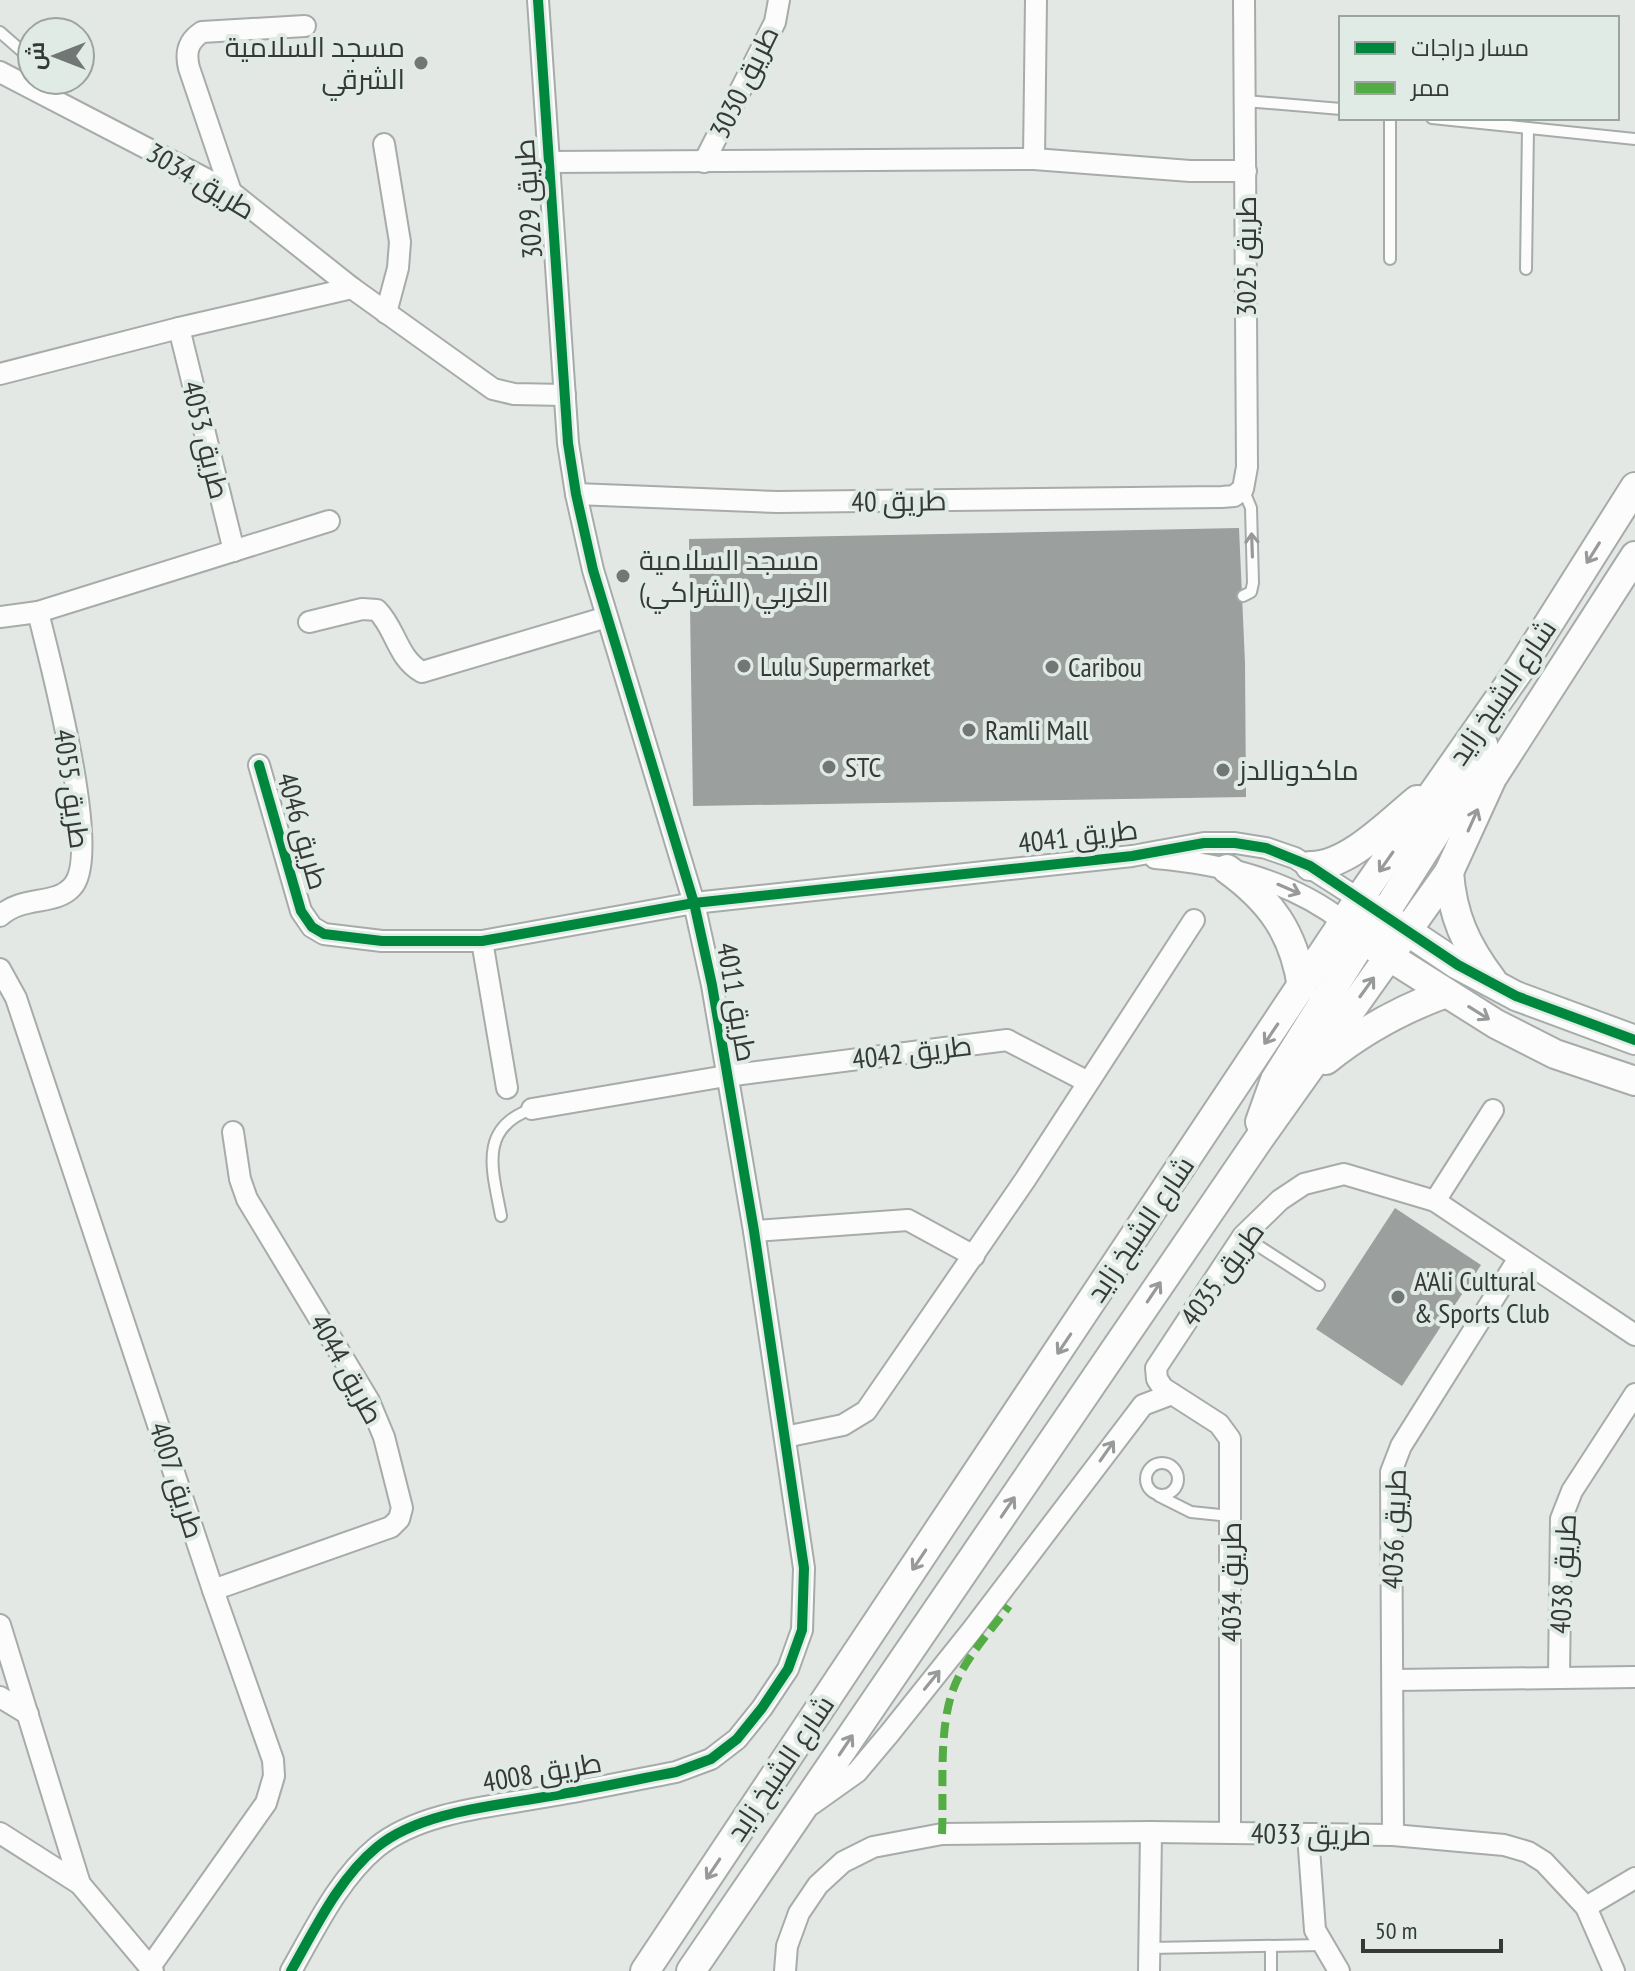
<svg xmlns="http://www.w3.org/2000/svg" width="1635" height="1971" font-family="'PT Sans Narrow',Cairo,sans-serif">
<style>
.building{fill:#9b9f9d}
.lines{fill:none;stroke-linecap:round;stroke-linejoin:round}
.lane-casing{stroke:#a7aba9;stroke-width:14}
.street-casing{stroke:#a7aba9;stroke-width:24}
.secondary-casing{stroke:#a7aba9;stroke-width:32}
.lane{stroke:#fbfcfb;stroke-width:10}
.street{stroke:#fbfcfb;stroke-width:20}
.secondary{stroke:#fbfcfb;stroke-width:28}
.quiet{stroke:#54ac45;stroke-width:8;stroke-dasharray:16 8;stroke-linecap:butt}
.cycleway-casing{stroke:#e0ebe5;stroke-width:15}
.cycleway{stroke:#00873e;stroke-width:10}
.oneway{stroke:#989a99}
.poi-dot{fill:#727674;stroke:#e0ebe5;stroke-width:3}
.labels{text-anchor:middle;stroke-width:8;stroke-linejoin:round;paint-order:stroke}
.poi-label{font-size:28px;fill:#353937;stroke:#e0ebe5;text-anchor:start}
.street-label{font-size:28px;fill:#353937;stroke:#e0ebe5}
</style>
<rect width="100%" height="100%" fill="#e3e8e5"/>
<!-- building -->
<g class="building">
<path d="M1239 528 1245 663 1246 797 693 806 689 539Z"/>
<path d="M1395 1208 1481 1265 1402 1386 1316 1329Z"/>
</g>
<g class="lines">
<!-- lane casing -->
<g class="lane-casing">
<g id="lane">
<path d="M0 32 32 60"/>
<path d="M1245 101 1341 109"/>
<path d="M1432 118 1635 139"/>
<path d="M1390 259V118"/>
<path d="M1526 269 1528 128"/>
<path d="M1243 489 1251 508 1253 583 1251 592 1243 596"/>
<path d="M501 1216C493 1172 477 1128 532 1109"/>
<path d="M1243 1236 1319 1285"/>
<circle cx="1162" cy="1479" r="16"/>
<path d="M1159 1496 1191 1512 1230 1516"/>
<path d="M1271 1946V1971"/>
<path d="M1149 1948 1322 1945"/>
</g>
</g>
<!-- street casing -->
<g class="street-casing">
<g id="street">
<path d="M0 72 231 192 352 288 493 389 514 394 565 395"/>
<path d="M384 144 400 242 398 268 386 313"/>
<path d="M1034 159 1036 0"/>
<path d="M549 162 1034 159 1190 171H1246"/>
<path d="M704 162 775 22 779 0"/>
<path d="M231 192 189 68C185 52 188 41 202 32L305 26"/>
<path d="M179 328 234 551"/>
<path d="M0 374 179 328 352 288"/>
<path d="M576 494 777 502 1222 497 1234 496 1243 489 1247 467 1244 0"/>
<path d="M0 617 38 612 329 521"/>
<path d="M309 622 362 609 377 610C396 629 397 658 422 672L607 617"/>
<path d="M259 765 301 911 312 927 324 934 382 941H482L694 903 1132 856 1204 843H1235L1266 848 1295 858 1359 899"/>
<path d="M1155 858C1223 864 1290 880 1344 922"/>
<path d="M0 916C23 895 55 906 72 887 103 855 49 658 38 612"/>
<path d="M482 941 507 1088"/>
<path d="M0 969 16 998 213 1590 273 1760 274 1776 266 1803 150 1967"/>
<path d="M532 1109 726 1076 1007 1040 1088 1082"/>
<path d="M1435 1201 1493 1110"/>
<path d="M754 1231 908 1220 974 1256"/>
<path d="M785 1437 843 1425 866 1411 1025 1180 1194 920"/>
<path d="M213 1590 391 1527 399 1519 402 1508 384 1437 369 1401 247 1199 240 1179 233 1132"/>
<path d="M0 1625 80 1884 153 1971"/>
<path d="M1559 1677 1561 1519 1572 1491 1635 1394"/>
<path d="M1394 1680 1635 1677"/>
<path d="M0 1697 28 1714"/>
<path d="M812 1804 857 1772 889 1734 972 1630 1143 1405 1172 1394"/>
<path d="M0 1833 80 1884"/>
<path d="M1230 1833V1439L1219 1424 1163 1388 1157 1379 1156 1368 1243 1236 1280 1200 1304 1184 1344 1174 1435 1201 1635 1335"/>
<path d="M1308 1835 1315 1930 1339 1971"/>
<path d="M1393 1835 1391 1472 1401 1446 1519 1258"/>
<path d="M1586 1907 1635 1878"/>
<path d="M291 1971C315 1929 339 1878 377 1847 421 1811 496 1806 550 1796 592 1789 634 1780 676 1772L711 1759 737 1739 762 1708 788 1669 802 1630 804 1568 754 1231 712 985 694 903 593 570 576 494 568 443 538 0"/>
<path d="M785 1971 787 1946 799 1913 818 1885 843 1862 873 1847 942 1834 1151 1832 1393 1835 1504 1845 1528 1852 1544 1862 1586 1907 1614 1971"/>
<path d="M1149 1971 1151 1832"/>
</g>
</g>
<!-- secondary casing -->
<g class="secondary-casing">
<g id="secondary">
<path d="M1310 866C1347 867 1389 823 1417 800"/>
<path d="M1227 869C1271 901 1294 933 1302 987"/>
<path d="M1449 872C1452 915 1466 946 1492 980"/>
<path d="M1359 899 1458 965 1516 996 1635 1040"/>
<path d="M1344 922 1363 940 1496 1024 1555 1054 1635 1081"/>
<path d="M1380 934 1383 916 1462 792 1483 744"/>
<path d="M1326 1060C1363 1030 1402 1009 1446 993"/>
<path d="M1260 1122 1275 1080 1363 940 1365 924"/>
<path d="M645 1971 1359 899 1520 669 1635 487"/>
<path d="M691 1971 1259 1139 1449 872 1492 778 1635 556"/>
</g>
</g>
<!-- lane -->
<use href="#lane" class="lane"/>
<!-- street -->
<use href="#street" class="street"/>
<!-- secondary -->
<use href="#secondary" class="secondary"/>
<!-- quiet -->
<path class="quiet" d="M942 1834C944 1790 938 1731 953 1690 964 1659 990 1632 1009 1606"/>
<!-- cycleway casing -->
<g class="cycleway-casing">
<g id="cycleway">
<path d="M259 765 301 911 312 927 324 934 382 941H482L694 903 1132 856 1204 843H1235L1266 848 1310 866 1458 965 1516 996 1635 1040"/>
<path d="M291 1971C315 1929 339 1878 377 1847 421 1811 496 1806 550 1796 592 1789 634 1780 676 1772L711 1759 737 1739 762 1708 788 1669 802 1630 804 1568 754 1231 712 985 694 903 593 570 576 494 568 443 538 0"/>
</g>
</g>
<!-- cycleway -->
<use href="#cycleway" class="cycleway"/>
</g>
<!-- one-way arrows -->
<defs><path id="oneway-shaft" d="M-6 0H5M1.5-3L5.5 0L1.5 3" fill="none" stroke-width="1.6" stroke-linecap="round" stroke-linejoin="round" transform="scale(2)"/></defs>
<g class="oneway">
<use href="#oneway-shaft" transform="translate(1252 545) rotate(-92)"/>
<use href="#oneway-shaft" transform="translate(1593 553) rotate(122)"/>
<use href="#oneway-shaft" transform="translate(1473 820) rotate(-66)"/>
<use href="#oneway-shaft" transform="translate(1386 862) rotate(125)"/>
<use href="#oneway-shaft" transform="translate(1289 889) rotate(23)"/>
<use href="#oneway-shaft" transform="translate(1367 987) rotate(-54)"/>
<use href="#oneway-shaft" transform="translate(1479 1013) rotate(32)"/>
<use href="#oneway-shaft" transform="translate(1271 1034) rotate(124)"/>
<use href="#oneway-shaft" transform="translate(1154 1292) rotate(-56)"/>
<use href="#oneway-shaft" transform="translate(1064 1344) rotate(124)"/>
<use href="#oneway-shaft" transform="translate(1107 1451) rotate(-55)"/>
<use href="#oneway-shaft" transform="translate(1008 1507) rotate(-56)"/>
<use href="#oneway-shaft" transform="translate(919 1560) rotate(124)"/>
<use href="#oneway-shaft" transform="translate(932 1680) rotate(-51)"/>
<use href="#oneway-shaft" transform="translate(846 1745) rotate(-56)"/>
<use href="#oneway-shaft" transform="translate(713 1869) rotate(124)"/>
</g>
<!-- markers -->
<g class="poi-dot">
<circle cx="421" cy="63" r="8"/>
<circle cx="623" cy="576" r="8"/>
<circle cx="744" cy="666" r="8"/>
<circle cx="1052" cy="667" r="8"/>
<circle cx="969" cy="730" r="8"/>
<circle cx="829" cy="767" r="8"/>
<circle cx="1223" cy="770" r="8"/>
<circle cx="1398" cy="1297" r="8"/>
</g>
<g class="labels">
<!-- poi labels -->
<g class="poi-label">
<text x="405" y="57" text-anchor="end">مسجد السلامية<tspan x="405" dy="32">الشرقي</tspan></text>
<text x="639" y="570">مسجد السلامية<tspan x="639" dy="32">الغربي (الشراكي)</tspan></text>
<text x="760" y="676">Lulu Supermarket</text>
<text x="1068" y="677">Caribou</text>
<text x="985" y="740">Ramli Mall</text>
<text x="845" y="777">STC</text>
<text x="1239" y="780">ماكدونالدز</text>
<text x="1414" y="1291">A'Ali Cultural<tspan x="1414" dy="32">&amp; Sports Club</tspan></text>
</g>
<!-- street labels -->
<g class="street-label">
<text transform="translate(744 82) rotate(-64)" y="10">طريق 3030</text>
<text transform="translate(201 181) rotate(31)" y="10">طريق 3034</text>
<text transform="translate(528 199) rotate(-94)" y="10">طريق 3029</text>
<text transform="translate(1246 256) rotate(-90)" y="10">طريق 3025</text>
<text transform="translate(206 440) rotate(76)" y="10">طريق 4053</text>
<text transform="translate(899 501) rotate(-1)" y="10">طريق 40</text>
<text transform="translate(1502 692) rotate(-56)" y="10">شارع الشيخ زايد</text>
<text transform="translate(72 789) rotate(82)" y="10">طريق 4055</text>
<text transform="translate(303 831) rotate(74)" y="10">طريق 4046</text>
<text transform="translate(1078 836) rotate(-7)" y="10">طريق 4041</text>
<text transform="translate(737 1002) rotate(80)" y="10">طريق 4011</text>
<text transform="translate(912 1052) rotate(-7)" y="10">طريق 4042</text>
<text transform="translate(1140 1229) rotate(-56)" y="10">شارع الشيخ زايد</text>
<text transform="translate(1222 1274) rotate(-54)" y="10">طريق 4035</text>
<text transform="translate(347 1369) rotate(61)" y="10">طريق 4044</text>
<text transform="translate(177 1480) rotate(72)" y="10">طريق 4007</text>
<text transform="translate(1394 1529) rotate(-88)" y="10">طريق 4036</text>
<text transform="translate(1563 1574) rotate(-87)" y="10">طريق 4038</text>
<text transform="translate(1231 1582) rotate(-90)" y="10">طريق 4034</text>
<text transform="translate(780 1768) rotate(-56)" y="10">شارع الشيخ زايد</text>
<text transform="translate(542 1772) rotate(-10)" y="10">طريق 4008</text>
<text transform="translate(1311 1834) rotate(1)" y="10">طريق 4033</text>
</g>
</g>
<!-- legend -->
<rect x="1339" y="16" width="280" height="104" fill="#e0ebe5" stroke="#9ca49f" stroke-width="2"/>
<rect x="1355" y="42" width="40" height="12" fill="#00873e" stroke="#9ca49f" stroke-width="2"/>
<text x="1411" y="56" font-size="24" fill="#353937">مسار دراجات</text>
<rect x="1355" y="82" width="40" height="12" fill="#54ac45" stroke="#9ca49f" stroke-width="2"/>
<text x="1411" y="96" font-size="24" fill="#353937">ممر</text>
<!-- north arrow -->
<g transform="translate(56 56) rotate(270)"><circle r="38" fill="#e0ebe5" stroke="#9ca49f" stroke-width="2"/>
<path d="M0-6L14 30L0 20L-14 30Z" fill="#727674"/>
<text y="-12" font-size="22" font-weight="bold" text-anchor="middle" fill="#353937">ش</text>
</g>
<!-- scale -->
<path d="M1363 1939v12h138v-12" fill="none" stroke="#353937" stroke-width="4"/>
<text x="1375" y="1939" font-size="24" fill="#353937" stroke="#e0ebe5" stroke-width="6" paint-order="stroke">50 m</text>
</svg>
